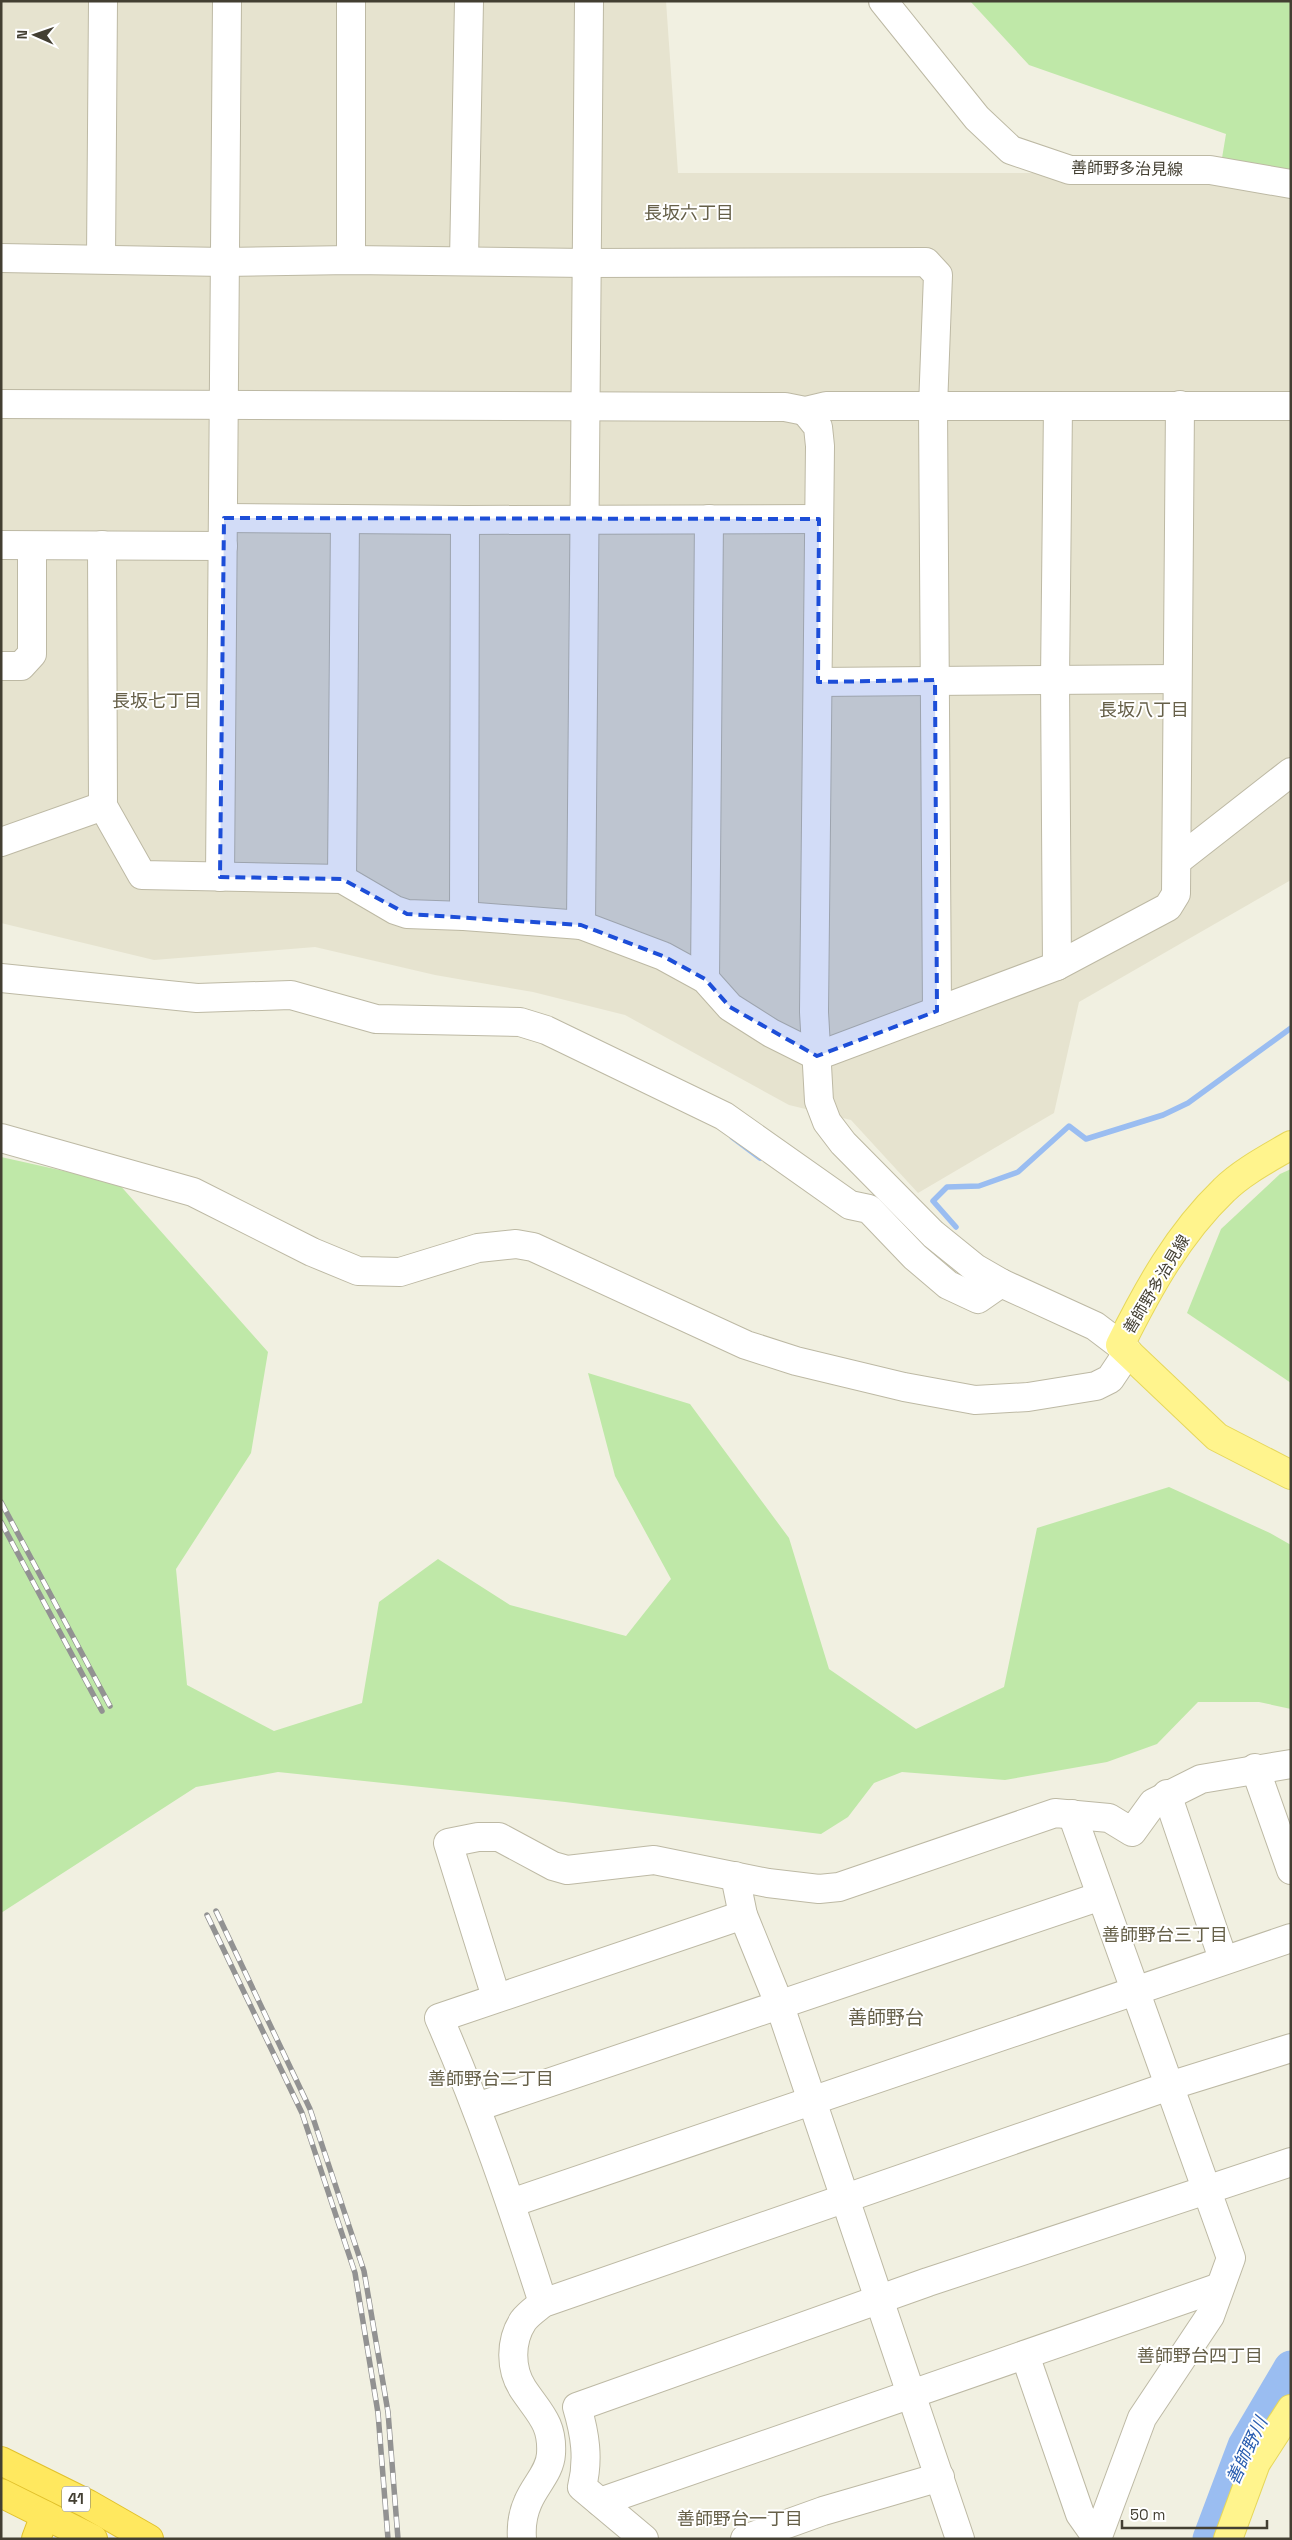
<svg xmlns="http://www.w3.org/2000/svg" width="1292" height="2540" font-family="'Space Grotesk','Noto Sans JP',sans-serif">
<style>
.residential{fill:#e6e3cf}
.green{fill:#bfe8a8}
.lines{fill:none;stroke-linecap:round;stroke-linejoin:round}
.stream{stroke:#9abdf1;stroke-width:5.5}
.river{stroke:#9abdf1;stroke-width:35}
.minor-casing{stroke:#bdb9a4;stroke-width:30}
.major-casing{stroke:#e6d75b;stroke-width:30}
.highway-casing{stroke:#e1c12c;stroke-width:30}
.minor{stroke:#fff;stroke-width:28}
.major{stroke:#fff48d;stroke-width:28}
.highway{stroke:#ffe85f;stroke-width:28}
.rail-casing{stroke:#929292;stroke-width:5.5}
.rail{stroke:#fff;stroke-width:4;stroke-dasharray:11;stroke-linecap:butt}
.marked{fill:#1d4ed8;fill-opacity:0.2;stroke:#1d4ed8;stroke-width:4;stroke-dasharray:10 6;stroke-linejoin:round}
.labels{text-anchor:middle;stroke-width:4;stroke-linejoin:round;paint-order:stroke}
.shield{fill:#fff;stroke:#7b7970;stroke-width:1}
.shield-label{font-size:15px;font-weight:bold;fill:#433f32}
.street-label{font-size:16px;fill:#433f32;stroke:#fff}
.neighbourhood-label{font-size:18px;fill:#666049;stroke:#fff}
.water-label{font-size:18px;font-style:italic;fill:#2a5eb0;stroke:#fff}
.quarter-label{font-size:19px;fill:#666049;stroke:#fff}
</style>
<rect width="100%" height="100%" fill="#f1f0e1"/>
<!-- residential -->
<path class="residential" d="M1 1H666L678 173H1225L1291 198V880L1079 1002 1054 1113 918 1193 851 1120 789 1105 625 1015 533 992 435 975 315 947 154 960 1 923Z"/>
<!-- green -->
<g class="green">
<path d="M970 1H1291V175L1221 164 1226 134 1029 65Z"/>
<path d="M1 1157 118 1183 268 1352 251 1453 176 1569 187 1685 274 1731 362 1703 379 1602 438 1559 510 1605 626 1636 671 1579 615 1476 588 1373 690 1404 789 1538 829 1669 916 1729 1004 1687 1037 1528 1169 1487 1270 1533 1291 1545V1709L1259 1702H1198L1157 1744 1107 1762 1005 1780 902 1772 874 1783 848 1817 821 1834 565 1802 278 1772 196 1787 1 1913Z"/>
<path d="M1291 1169V1383L1187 1313 1221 1229 1280 1174Z"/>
</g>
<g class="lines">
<!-- stream -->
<g class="stream">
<path d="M732 1137 760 1158"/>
<path d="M956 1227 933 1201 947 1187 979 1186 1018 1172 1069 1126 1086 1139 1163 1115 1188 1103 1291 1028"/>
</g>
<!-- river -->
<path class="river" d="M1210 2539 1245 2446 1291 2368"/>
<!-- minor casing -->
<g class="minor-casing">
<g id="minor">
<path d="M351 1V260"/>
<path d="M883 1 977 118 1011 150 1070 170H1210L1291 184"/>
<path d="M1 258 224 262 351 260 586 263 926 262 938 275 933 407 937 1011"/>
<path d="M101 259 103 1"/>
<path d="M464 261 469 1"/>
<path d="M1 404 785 407 805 411 826 406H1291"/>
<path d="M805 411 818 427 820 446 814 1012 819 1101 827 1122 843 1143 933 1234 975 1268 1001 1283 1095 1326 1120 1345"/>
<path d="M224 518 465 520 819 519"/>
<path d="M1 545 223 546"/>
<path d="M102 545 103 806 142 875 342 879 395 910 407 914 464 916 581 925 663 956 705 979 730 1007 771 1033 817 1056 1057 966 1168 907 1176 894 1180 405"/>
<path d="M1 666H21L32 654V546"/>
<path d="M818 682 1177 679"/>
<path d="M1 842 103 806"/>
<path d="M1177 861 1291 772"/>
<path d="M220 877 227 1"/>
<path d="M342 879 345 519"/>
<path d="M464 916 465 520"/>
<path d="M581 925 589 1"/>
<path d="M1057 966 1055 680 1058 406"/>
<path d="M1 978 197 998 291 995 376 1019 520 1022 546 1030 724 1116 850 1205 869 1209 915 1257 948 1285 978 1299 1001 1283"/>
<path d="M705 979 709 519"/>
<path d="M1 1138 193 1192 312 1252 358 1271 400 1272 478 1248 516 1244 533 1247 746 1345 796 1361 904 1387 975 1400 1028 1397 1096 1386 1110 1379 1128 1352"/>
<path d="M1255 1768 1291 1870"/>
<path d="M1167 1794 1223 1959"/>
<path d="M1072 1814 1231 2258 1210 2316 1142 2418 1097 2539"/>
<path d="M735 1876 743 1915 780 2006 960 2539"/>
<path d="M496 1997 448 1843 478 1837H499L553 1866 567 1870 654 1860 768 1883 819 1889 839 1887 1055 1813 1109 1818 1132 1832 1153 1803 1201 1779 1291 1764"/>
<path d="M477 2107 1101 1896"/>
<path d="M511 2203 1291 1938"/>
<path d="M543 2303C512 2206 480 2111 439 2018L743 1915"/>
<path d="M1025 2355 1080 2514 1097 2538"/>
<path d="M600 2502 1220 2287"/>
<path d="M522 2539C521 2526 523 2513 528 2502 535 2485 550 2472 551 2454 553 2423 539 2413 523 2389 510 2369 510 2341 523 2321 528 2314 537 2308 543 2303L1169 2086 1291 2048"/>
<path d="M644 2539 582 2487C589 2459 585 2434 577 2407L928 2282 1291 2162"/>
<path d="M745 2539 823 2511 940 2477"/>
</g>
</g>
<!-- major casing -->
<g class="major-casing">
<g id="major">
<path d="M1291 1145C1269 1158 1242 1172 1224 1190 1178 1234 1148 1289 1120 1345L1217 1437 1291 1475"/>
<path d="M1228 2539 1256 2463 1291 2409"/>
</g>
</g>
<!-- highway casing -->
<g class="highway-casing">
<g id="highway">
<path d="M1 2461 88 2504 149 2539"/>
<path d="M1 2493 93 2539"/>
<path d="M36 2539 45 2515"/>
</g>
</g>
<!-- minor -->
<use href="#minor" class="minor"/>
<!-- major -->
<use href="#major" class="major"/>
<!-- highway -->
<use href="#highway" class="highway"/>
<!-- rail casing -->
<g class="rail-casing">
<g id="rail">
<path d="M1 1502 110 1706"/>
<path d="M1 1522 102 1711"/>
<path d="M216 1911 310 2109 364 2271 388 2412 398 2539"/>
<path d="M207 1915 302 2113 355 2273 378 2413 388 2539"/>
</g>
</g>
<!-- rail -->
<use href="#rail" class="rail"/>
</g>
<!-- marked area -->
<path class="marked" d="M224 518 819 519 818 682 935 680 937 1011 817 1056 730 1007 705 979 663 956 581 925 407 914 342 879 220 877Z"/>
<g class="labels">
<!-- shield labels -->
<rect class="shield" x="62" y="2486.5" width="28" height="25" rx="4"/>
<g class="shield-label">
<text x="76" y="2504">41</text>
</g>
<!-- street labels -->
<g class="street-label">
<text transform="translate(1127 168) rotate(1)" y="6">善師野多治見線</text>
<text transform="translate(1156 1284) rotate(-59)" y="6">善師野多治見線</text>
</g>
<!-- neighbourhood labels -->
<g class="neighbourhood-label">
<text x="689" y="219">長坂六丁目</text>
<text x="157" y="707">長坂七丁目</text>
<text x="1144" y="716">長坂八丁目</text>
<text x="1165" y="1941">善師野台三丁目</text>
<text x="491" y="2085">善師野台二丁目</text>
<text x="1200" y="2362">善師野台四丁目</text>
<text x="740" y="2525">善師野台一丁目</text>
</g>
<!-- water labels -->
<g class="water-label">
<text transform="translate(1247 2451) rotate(-65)" y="6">善師野川</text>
</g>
<!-- quarter labels -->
<g class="quarter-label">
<text x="886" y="2024">善師野台</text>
</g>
</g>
<!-- border -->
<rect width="1292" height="2540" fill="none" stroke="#433f32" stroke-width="5"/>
<!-- north arrow -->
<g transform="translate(35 35) rotate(272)" stroke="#ffffff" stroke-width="4" paint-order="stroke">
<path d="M0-4L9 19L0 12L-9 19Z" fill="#433f32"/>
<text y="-8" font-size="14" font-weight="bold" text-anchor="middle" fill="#433f32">N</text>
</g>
<!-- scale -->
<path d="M1122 2520v8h145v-8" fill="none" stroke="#433f32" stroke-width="2.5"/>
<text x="1130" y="2520" font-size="15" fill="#433f32" stroke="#ffffff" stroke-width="4" paint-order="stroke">50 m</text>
</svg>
